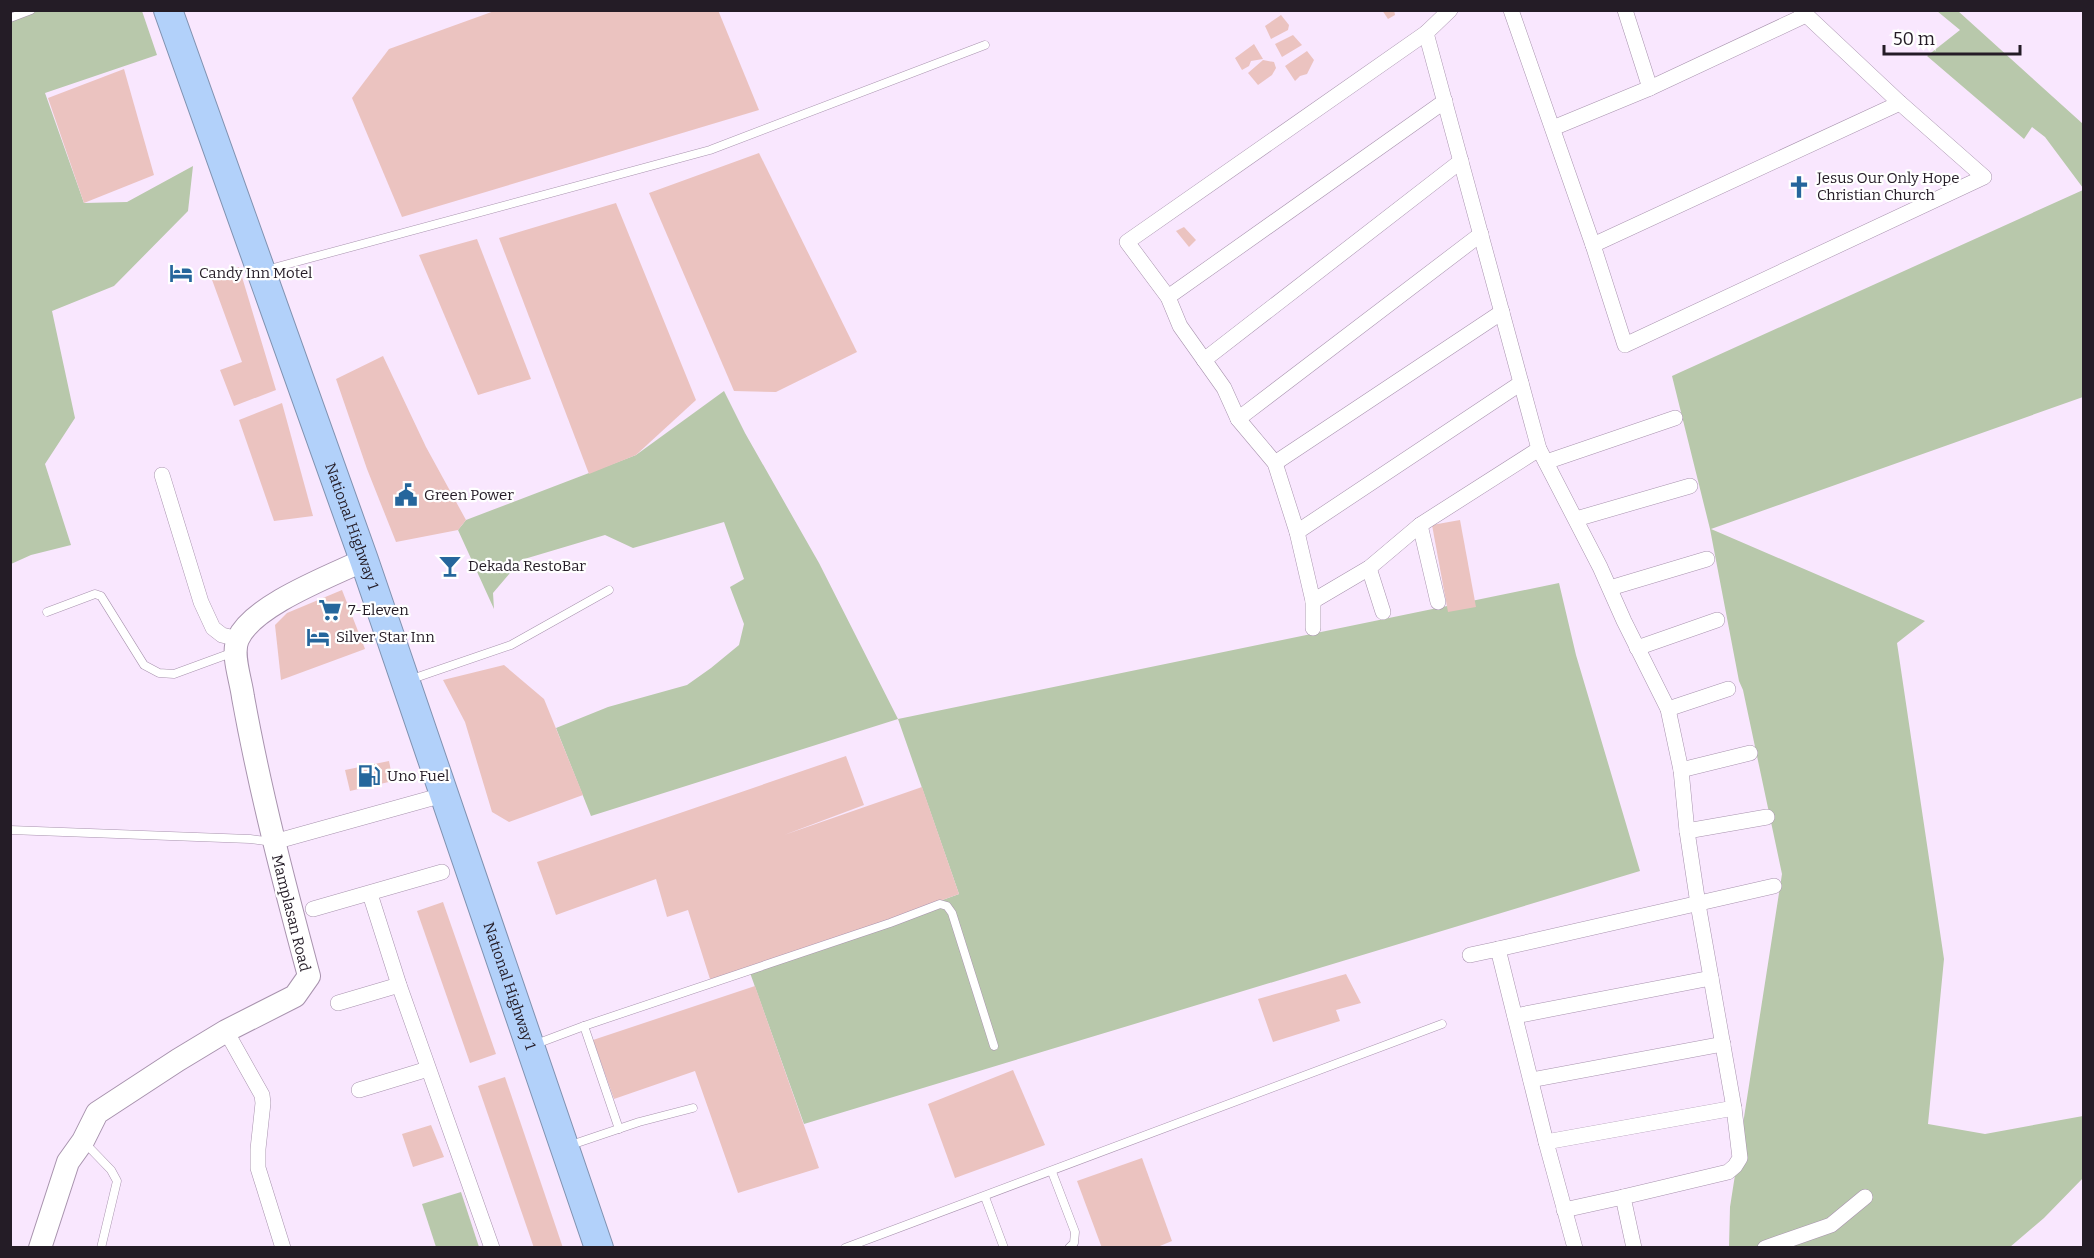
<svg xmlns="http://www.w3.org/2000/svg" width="2094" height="1258" font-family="Bitter,serif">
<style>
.green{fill:#b8c8ab}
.building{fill:#ebc3c0}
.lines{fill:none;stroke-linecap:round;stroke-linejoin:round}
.lane-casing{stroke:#a893ae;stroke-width:9}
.street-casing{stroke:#a893ae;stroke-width:16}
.secondary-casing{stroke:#a893ae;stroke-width:24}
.highway-casing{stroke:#8092b0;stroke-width:30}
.lane{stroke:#fff;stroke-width:8}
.street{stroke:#fff;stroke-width:15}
.secondary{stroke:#fff;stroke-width:22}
.highway{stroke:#b2d1fa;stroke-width:28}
.labels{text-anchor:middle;stroke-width:4.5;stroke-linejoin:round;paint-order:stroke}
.poi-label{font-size:15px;fill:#241c26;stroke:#fff;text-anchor:start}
.street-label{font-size:15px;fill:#241c26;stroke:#fff}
</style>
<rect width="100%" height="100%" fill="#f9e7fe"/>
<!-- green -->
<g class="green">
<path d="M10 11H142L157 55 45 93 84 203 127 202 193 166 188 211 114 286 52 311 75 418 45 464 71 545 31 555 11 564Z"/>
<path d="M1937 11H1958L2083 124V188L2045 137 2032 127 2024 139 1927 56 1960 30Z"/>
<path d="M2083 190V397L1711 529 1925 621 1897 643 1944 959 1928 1124 1985 1134 2083 1116V1178L2044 1218 2010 1247H1729L1730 1207 1782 874 1743 690 1739 681 1710 529 1672 376Z"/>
<path d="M724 391 745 433 819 563 898 719 1559 583 1576 655 1640 871 804 1124 749 970 959 894 898 719 591 816 556 728 608 707 687 685 711 668 739 645 744 624 730 587 744 579 724 522 633 548 605 535 521 560 493 593 494 609 458 530 466 520 636 455Z"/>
<path d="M461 1192 479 1247H436L422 1204Z"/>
</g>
<!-- building -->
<g class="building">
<path d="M497 10H718L759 110 402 217 352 98 389 49Z"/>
<path d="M1382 10H1394L1395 15 1388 19Z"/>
<path d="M1281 15 1289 25 1288 30 1271 39 1265 26Z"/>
<path d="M1293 35 1302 45 1282 57 1275 44Z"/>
<path d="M1254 44 1263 59 1251 61 1249 66 1242 70 1235 58Z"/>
<path d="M1307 51 1314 60 1307 74 1300 76 1295 81 1285 66Z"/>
<path d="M1263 60 1274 62 1276 68 1272 75 1258 85 1248 73Z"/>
<path d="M124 69 154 175 84 203 48 98Z"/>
<path d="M759 153 857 352 776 392 734 391 649 193Z"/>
<path d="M616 203 696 400 636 455 589 474 499 238Z"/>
<path d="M1184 227 1196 240 1189 247 1176 231Z"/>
<path d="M477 239 531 379 478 395 419 255Z"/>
<path d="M239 267 276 390 234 406 220 370 242 362 211 277Z"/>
<path d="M383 356 426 447 466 520 458 530 396 542 367 469 336 379Z"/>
<path d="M282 403 313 516 274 521 239 420Z"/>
<path d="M1460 520 1476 607 1448 612 1432 525Z"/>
<path d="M342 590 365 649 281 680 275 625 287 613Z"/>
<path d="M504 665 544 699 583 795 509 822 492 812 465 722 443 680Z"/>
<path d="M846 756 864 805 784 835 922 787 959 894 749 970 710 979 688 910 667 917 656 879 556 915 537 862Z"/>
<path d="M389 761 393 781 350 791 345 770Z"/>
<path d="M443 902 496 1054 470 1063 417 911Z"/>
<path d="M1346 974 1361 1003 1336 1010 1340 1021 1273 1042 1258 999Z"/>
<path d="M755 986 819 1168 738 1193 695 1071 614 1099 593 1040Z"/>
<path d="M1013 1070 1045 1145 955 1178 928 1104Z"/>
<path d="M505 1077 563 1248H534L478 1086Z"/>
<path d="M431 1125 444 1157 413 1167 402 1134Z"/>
<path d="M1142 1158 1172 1241 1155 1248H1102L1077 1181Z"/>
</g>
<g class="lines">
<!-- lane casing -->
<g class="lane-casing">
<g id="lane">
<path d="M10 18 31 10"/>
<path d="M266 270 710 150 985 45"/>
<path d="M47 612 95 594 101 596 144 665 159 673 174 674 234 652"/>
<path d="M409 680 511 645 609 590"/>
<path d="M10 830 250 839 273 842"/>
<path d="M584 1026 619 1129"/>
<path d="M536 1044 584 1026 890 923 940 904 947 906 952 913 994 1046"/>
<path d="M84 1142 111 1170 117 1181 101 1248"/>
<path d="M568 1146 639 1122 693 1108"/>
<path d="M1052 1172 1075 1232 1074 1243 1069 1248"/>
<path d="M985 1197 1004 1248"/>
<path d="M845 1248 1442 1024"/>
</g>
</g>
<!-- street casing -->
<g class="street-casing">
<g id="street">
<path d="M1450 10 1426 33 1127 242 1168 297 1180 326 1224 388 1238 419 1275 463 1297 532 1313 601 1369 568 1420 525 1539 449"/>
<path d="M1511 10 1593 245 1625 345 1984 177 1900 103 1801 10"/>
<path d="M1625 10 1650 88"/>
<path d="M1426 33 1539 449 1600 567 1624 621 1668 709 1681 770 1687 831 1698 904 1734 1108 1740 1158 1735 1166 1728 1172 1623 1197 1634 1248"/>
<path d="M1553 128 1650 88 1806 15"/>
<path d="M1593 245 1900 103"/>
<path d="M1168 297 1445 101"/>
<path d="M1204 360 1461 161"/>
<path d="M1238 419 1481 234"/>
<path d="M1546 462 1675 418"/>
<path d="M1275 463 1502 312"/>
<path d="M162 475 201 602 213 628 222 635 238 639"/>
<path d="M1576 519 1690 486"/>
<path d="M1420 525 1438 602"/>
<path d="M1297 532 1521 383"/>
<path d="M1369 568 1383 612"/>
<path d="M1610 588 1707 559"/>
<path d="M1313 601V628"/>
<path d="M1637 648 1717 620"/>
<path d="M1668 709 1728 689"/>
<path d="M1681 770 1750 753"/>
<path d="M1687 831 1767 817"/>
<path d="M274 842 443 795"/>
<path d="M370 894 399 985 492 1248"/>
<path d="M313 909 442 872"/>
<path d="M1498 949 1774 886"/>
<path d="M1470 955 1498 949 1546 1142 1575 1248"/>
<path d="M338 1003 399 985"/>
<path d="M1515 1016 1711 978"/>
<path d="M226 1031 262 1095 263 1103 258 1149V1168L283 1248"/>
<path d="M1531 1080 1723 1044"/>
<path d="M359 1090 428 1069"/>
<path d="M1546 1142 1734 1108"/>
<path d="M1564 1210 1623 1197"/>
<path d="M1765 1248 1831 1225 1865 1197"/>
</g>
</g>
<!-- secondary casing -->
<g class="secondary-casing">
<path id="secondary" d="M40 1248 68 1162 83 1141 97 1113 178 1060 226 1031 295 996 309 976C284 883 260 791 243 697 241 680 231 654 238 639 253 605 331 576 364 560"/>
</g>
<!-- highway casing -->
<g class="highway-casing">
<g id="highway">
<path id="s1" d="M168 10 364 560 599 1248"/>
</g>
</g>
<!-- lane -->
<use href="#lane" class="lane"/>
<!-- street -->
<use href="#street" class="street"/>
<!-- secondary -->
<use href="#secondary" class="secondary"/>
<!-- highway -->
<use href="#highway" class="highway"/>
</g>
<!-- icons -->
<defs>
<g id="church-bare" transform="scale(1.8)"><path d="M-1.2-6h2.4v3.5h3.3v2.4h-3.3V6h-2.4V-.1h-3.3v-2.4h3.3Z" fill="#25669c" stroke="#fff" stroke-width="2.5" paint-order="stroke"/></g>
<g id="hotel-bare" transform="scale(1.8)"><path d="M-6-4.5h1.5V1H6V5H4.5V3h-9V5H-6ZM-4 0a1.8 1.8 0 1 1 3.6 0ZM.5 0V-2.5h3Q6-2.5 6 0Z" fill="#25669c" stroke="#fff" stroke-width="2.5" paint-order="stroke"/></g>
<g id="civic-bare" transform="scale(1.8)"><path d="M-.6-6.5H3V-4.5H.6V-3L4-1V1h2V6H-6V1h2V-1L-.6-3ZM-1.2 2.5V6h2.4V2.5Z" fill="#25669c" stroke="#fff" stroke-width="2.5" paint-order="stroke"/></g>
<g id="bar-bare" transform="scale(1.8)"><path d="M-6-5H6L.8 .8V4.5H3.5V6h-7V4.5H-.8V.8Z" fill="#25669c" stroke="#fff" stroke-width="2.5" paint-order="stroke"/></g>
<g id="supermarket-bare" transform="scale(1.8)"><path d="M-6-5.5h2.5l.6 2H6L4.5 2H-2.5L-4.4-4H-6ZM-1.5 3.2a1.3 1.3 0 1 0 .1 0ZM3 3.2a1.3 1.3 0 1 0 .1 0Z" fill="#25669c" stroke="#fff" stroke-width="2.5" paint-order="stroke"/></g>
<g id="fuel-bare" transform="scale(1.8)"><path d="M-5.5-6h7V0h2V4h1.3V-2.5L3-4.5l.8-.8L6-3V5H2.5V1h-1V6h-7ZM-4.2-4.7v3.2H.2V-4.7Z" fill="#25669c" stroke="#fff" stroke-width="2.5" paint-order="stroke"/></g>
</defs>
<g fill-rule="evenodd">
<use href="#church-bare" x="1799" y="187"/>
<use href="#hotel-bare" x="181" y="273"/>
<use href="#civic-bare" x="406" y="495"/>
<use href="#bar-bare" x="450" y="566"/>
<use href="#supermarket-bare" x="330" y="610"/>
<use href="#hotel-bare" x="318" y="637"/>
<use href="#fuel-bare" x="369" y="776"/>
</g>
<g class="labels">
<!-- poi labels -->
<g class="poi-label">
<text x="1817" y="183">Jesus Our Only Hope<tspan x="1817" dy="17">Christian Church</tspan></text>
<text x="199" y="278">Candy Inn Motel</text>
<text x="424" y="500">Green Power</text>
<text x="468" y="571">Dekada RestoBar</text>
<text x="348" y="615">7-Eleven</text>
<text x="336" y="642">Silver Star Inn</text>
<text x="387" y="781">Uno Fuel</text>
</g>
<!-- street labels -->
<g class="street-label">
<text dy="5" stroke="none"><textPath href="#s1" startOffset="548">National Highway 1</textPath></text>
<text transform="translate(291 913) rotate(76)" y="5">Mamplasan Road</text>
<text dy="5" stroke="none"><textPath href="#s1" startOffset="1034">National Highway 1</textPath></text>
</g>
</g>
<!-- border -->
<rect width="2094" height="1258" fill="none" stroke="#241c26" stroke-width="24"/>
<!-- scale -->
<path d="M1884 45v9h136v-9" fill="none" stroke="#241c26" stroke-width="3"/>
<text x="1893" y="45" font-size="18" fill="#241c26" stroke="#ffffff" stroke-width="4.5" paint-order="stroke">50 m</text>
</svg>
